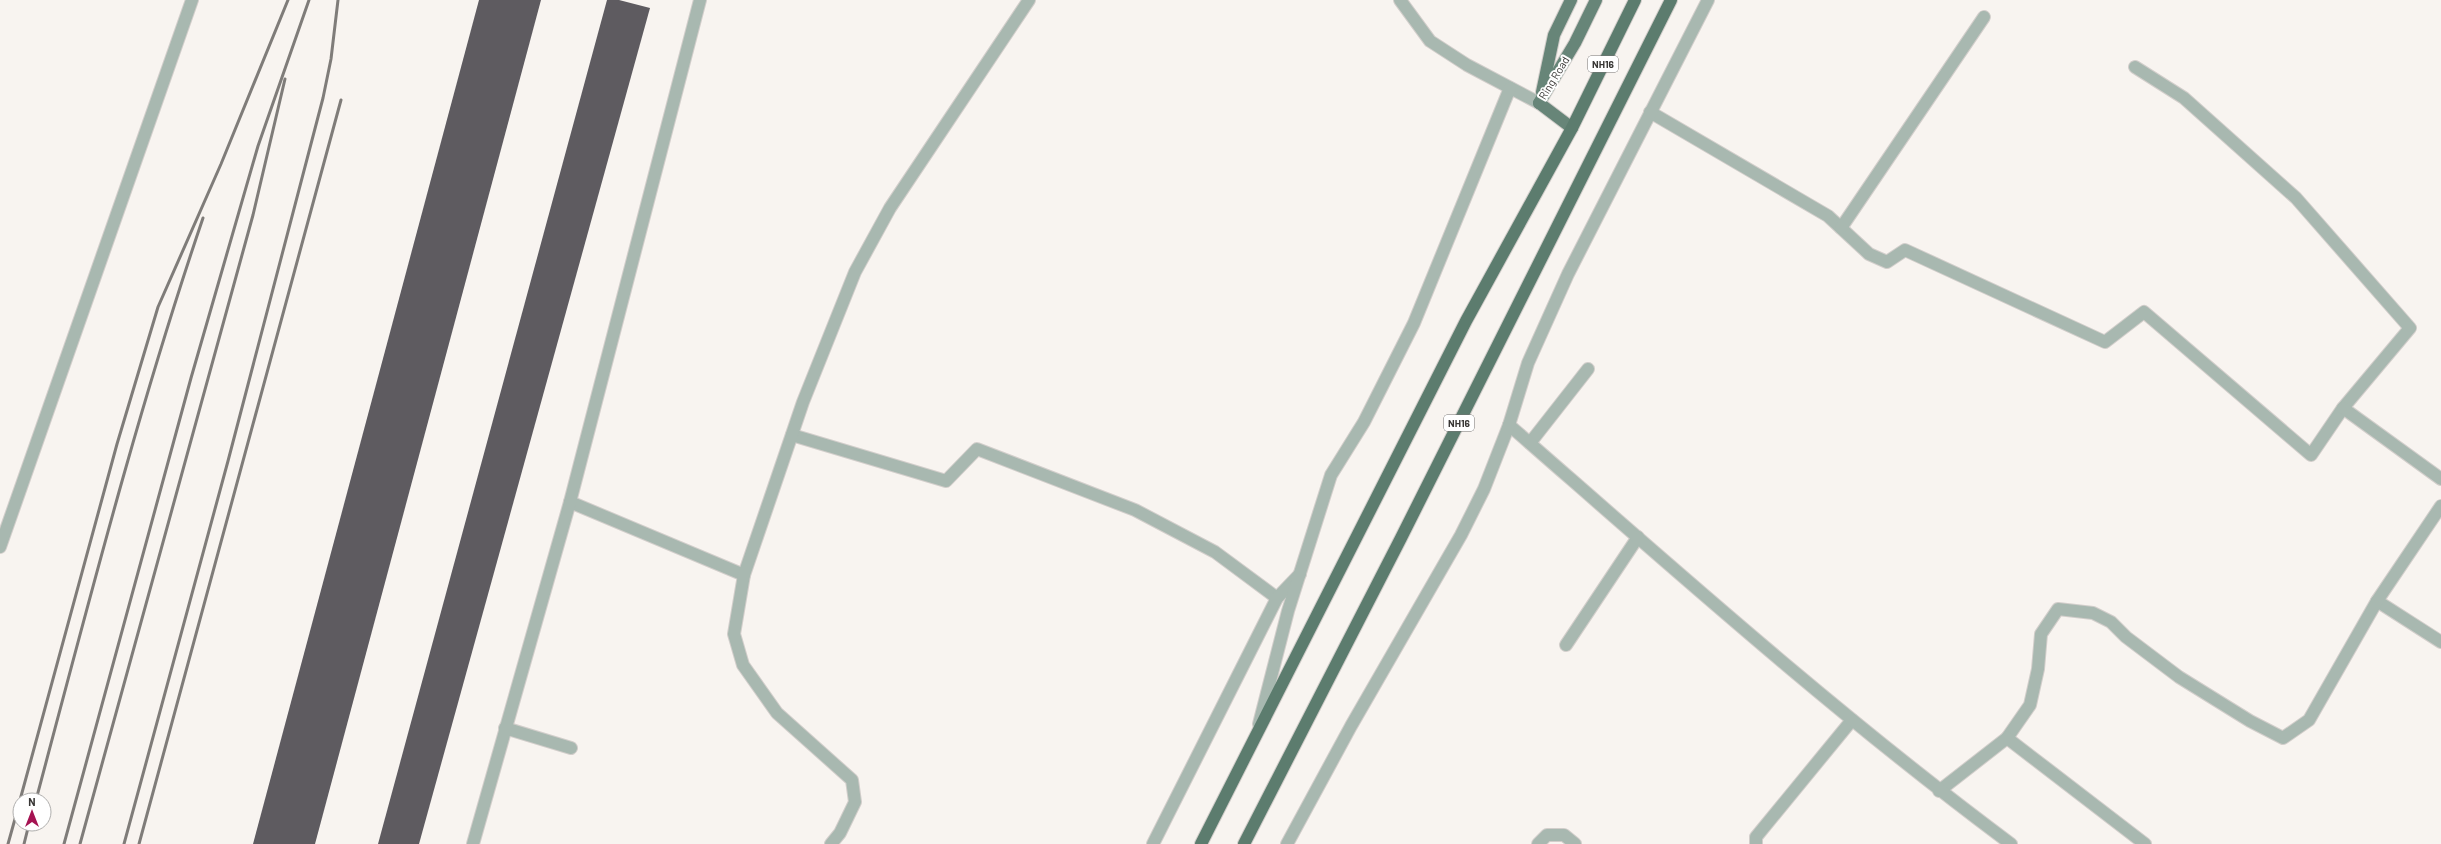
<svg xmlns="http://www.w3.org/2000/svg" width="2441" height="844" font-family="Barlow,sans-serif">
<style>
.building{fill:#5e5b60}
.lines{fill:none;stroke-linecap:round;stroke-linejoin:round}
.minor-casing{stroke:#d2cecb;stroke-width:14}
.tertiary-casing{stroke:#d2cecb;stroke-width:14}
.primary-casing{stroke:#d2cecb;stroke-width:14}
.trunk-casing{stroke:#d2cecb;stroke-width:14}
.minor{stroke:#a8b8b0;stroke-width:12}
.tertiary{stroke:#a8b8b0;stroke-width:12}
.primary{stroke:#678578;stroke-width:12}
.trunk{stroke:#5c7c6e;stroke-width:12}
.rail{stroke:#7f7c79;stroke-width:3}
.labels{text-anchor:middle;stroke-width:4;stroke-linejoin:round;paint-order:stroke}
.shield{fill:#fff;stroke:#747372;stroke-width:1}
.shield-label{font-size:10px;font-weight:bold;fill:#393735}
.street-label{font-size:11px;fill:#393735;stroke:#fff}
</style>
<rect width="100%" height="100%" fill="#f8f4f0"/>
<!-- building -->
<g class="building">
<path d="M479 0H541L315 844H253Z"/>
<path d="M607 0H619L650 8 419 844H378Z"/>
</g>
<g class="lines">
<!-- minor casing -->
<g class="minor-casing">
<g id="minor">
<path d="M1650 112 1828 216 1869 254 1887 262 1905 250 2105 342 2144 312 2311 455 2343 408 2410 328 2296 198 2184 98 2135 67"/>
<path d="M1841 228 1984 17"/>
<path d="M2343 408 2441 479"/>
<path d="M792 435 946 481 977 449 1135 510 1215 552 1277 598"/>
<path d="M1530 443 1588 369"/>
<path d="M570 502 744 575"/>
<path d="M0 547 192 0"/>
<path d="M2377 601 2441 642"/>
<path d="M1566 645 1638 537"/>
<path d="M505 728 571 748"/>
<path d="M2007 738 2030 705 2038 669 2041 634 2058 609 2093 613 2111 622 2126 637 2179 677 2250 721 2283 738 2309 720 2377 601 2441 506"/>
<path d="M1939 791 2007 738 2145 844"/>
<path d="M473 844 570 502 700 0"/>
<path d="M831 844 840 833 855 802 852 780 777 713 743 665 734 634 744 575 803 402 855 272 890 208 1029 0"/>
<path d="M1153 844 1277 598 1300 574"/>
<path d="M1538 844 1547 835H1564L1575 844"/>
<path d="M1756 844V837L1852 720"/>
</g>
</g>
<!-- tertiary casing -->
<g class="tertiary-casing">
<g id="tertiary">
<path d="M1400 0 1430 41 1467 65 1539 103"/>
<path d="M1509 425C1673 568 1836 714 2011 844"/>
<path d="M1259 724 1288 611 1331 475 1364 422 1414 323 1510 88"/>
<path d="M1287 844 1351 726 1461 535 1484 489 1509 425 1528 363 1568 274 1708 0"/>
</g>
</g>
<!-- primary casing -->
<g class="primary-casing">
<g id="primary">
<path d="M1542 92 1554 35 1571 0"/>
<path d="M1539 103 1575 43 1596 0"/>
<path d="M1539 103 1572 128"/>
</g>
</g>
<!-- trunk casing -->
<g class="trunk-casing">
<g id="trunk">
<path d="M1201 844 1466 321 1572 128 1635 0"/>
<path d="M1244 844 1401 538 1671 0"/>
</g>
</g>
<!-- minor -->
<use href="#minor" class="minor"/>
<!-- tertiary -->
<use href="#tertiary" class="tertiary"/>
<!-- primary -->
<use href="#primary" class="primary"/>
<!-- trunk -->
<use href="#trunk" class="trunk"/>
<!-- rail -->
<g class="rail">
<path d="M20 800 117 444 158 307 221 164 288 0"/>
<path d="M36 800C88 605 138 409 203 218"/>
<path d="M8 844 20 801"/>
<path d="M24 844 29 824"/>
<path d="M64 844 191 378 258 146 309 0"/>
<path d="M80 844 253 215 285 79"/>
<path d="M124 844 228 461 323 98 331 59 338 0"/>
<path d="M139 844 341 100"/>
</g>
</g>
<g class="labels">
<!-- shield labels -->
<g class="shield">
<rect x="1588" y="56" width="30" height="16" rx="3"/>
<rect x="1444" y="415" width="30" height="16" rx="3"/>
</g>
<g class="shield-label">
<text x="1603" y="68">NH16</text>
<text x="1459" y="427">NH16</text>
</g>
<!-- street labels -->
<g class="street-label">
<text transform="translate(1554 78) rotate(-59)" y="4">Ring Road</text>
</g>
</g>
<!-- north arrow -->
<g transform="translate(32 812)"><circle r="19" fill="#ffffff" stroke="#b0afae"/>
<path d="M0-3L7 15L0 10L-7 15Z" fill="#a51352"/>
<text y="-6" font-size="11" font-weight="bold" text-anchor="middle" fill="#393735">N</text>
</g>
</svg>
